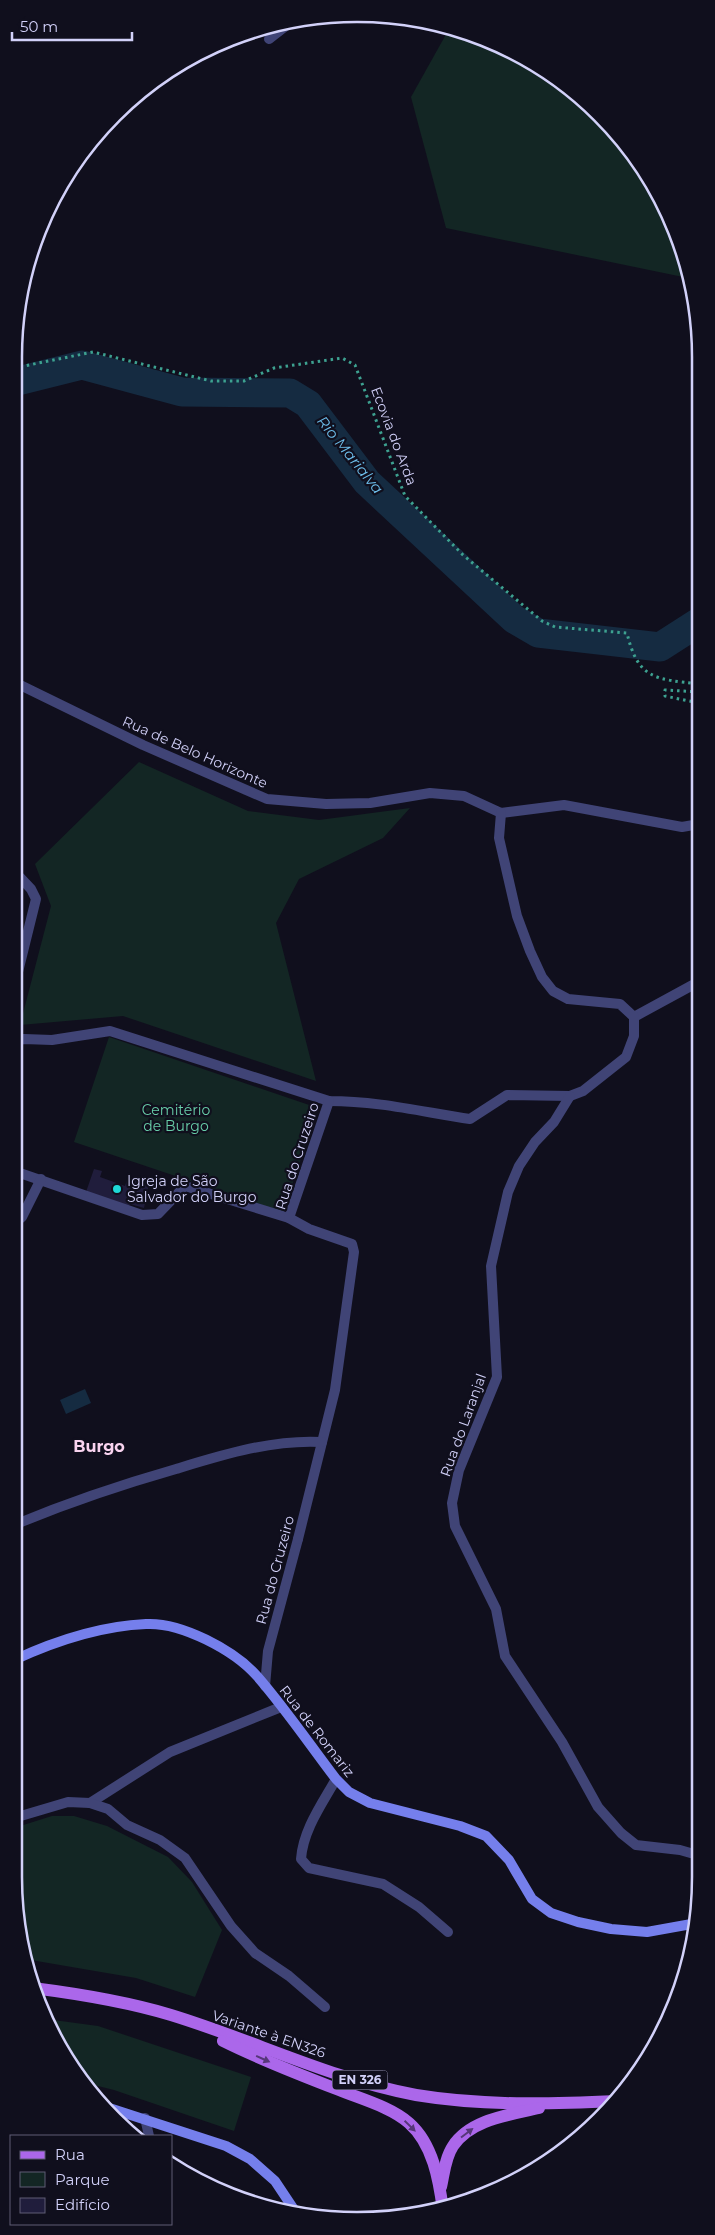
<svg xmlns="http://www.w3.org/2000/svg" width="715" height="2235" font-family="Montserrat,sans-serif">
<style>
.green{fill:#132624}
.water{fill:#152b41}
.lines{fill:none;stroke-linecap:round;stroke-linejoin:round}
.river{stroke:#152b41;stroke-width:29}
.building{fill:#201d3c}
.path{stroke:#3da190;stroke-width:3;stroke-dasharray:2.5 4;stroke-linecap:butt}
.pedestrian{stroke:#404476;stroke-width:10}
.minor{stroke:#404476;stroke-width:10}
.secondary{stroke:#757fec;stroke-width:10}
.primary{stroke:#ab67ea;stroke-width:12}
.oneway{fill:#563779}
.poi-dot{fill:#1ed8d7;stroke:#100f1d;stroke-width:2}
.labels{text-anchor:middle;stroke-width:4.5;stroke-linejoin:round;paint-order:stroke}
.shield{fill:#100f1d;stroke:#9897b7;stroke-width:1}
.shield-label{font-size:12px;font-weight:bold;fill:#d2d1f9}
.street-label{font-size:14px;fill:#d2d1f9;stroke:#100f1d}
.park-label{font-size:14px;fill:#68cea9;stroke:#100f1d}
.poi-label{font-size:14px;fill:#d2d1f9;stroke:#100f1d;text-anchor:start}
.water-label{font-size:15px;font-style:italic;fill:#6dbeeb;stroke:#100f1d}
.quarter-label{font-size:16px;font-weight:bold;fill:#f9d3ef;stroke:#100f1d}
.rim{fill:none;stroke:#d2d1f9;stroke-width:2.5}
</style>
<rect width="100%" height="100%" fill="#100f1d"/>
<!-- green -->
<g class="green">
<path d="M449 29 529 60 601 115 666 205 688 278 446 228 411 97Z"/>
<path d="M139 762 248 811 319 820 410 808 383 838 299 879 276 923 316 1081 123 1016 20 1025 51 906 35 864Z"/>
<path d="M109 1037 318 1108 283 1212 74 1142Z"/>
<path d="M52 1816H74L107 1826 168 1857 192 1882 222 1930 195 1997 136 1978 25 1959C12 1918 14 1871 14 1828Z"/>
<path d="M46 2019 98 2026 251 2077 234 2131 114 2090 86 2083Z"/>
</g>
<!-- water -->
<path class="water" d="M85 1389 91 1403 66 1414 60 1400Z"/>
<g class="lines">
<!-- river -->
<path class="river" d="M14 382 82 365 182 392 290 393 308 404 367 482 514 619 538 633 660 647 699 622"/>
</g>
<!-- building -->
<path class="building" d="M94 1169 102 1171 100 1177 125 1186 128 1177 149 1183 144 1208 130 1204 129 1206 86 1192Z"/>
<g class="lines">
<!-- path -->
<g class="path">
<path d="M14 368 93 352 211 381H244L274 368 342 358 355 365 405 496 463 555 542 621 555 627 627 633C638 680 656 679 699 684"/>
<path d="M699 692 665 690V696L699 703"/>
</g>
<!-- pedestrian -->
<path class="pedestrian" d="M265 1686 268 1651 298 1539"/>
<!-- minor -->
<g class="minor">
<path d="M269 39 287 25 288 21"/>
<path d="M14 682 143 745 267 799 326 804 370 803 430 793 464 796 501 813 564 805 682 827 699 824"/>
<path d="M14 871 31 889 36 899 14 988"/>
<path d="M634 1017 700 981"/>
<path d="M14 1041 24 1039 52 1040 110 1031 329 1101C378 1101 423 1112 470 1119L507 1095 570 1096 583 1091 626 1057 634 1036V1017L620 1004 568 999 553 991 542 977 530 951 517 916 499 838 501 813"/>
<path d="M570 1096 554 1122 535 1142 519 1166 508 1192 491 1266 497 1377 459 1470 452 1503 455 1526 496 1609 505 1656 562 1742 598 1807 621 1833 636 1845 680 1850 701 1856"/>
<path d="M14 1171 142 1215 158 1214 185 1186 289 1218 309 1229 352 1244 354 1252 335 1390 298 1539"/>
<path d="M289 1218 329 1101"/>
<path d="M14 1224 22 1217 41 1179"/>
<path d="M14 1525C67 1503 120 1485 176 1469 222 1455 273 1439 322 1442"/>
<path d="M336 1779C322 1804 303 1830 301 1859L309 1868 383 1884 419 1907 448 1932"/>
<path d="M90 1803 170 1752 281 1707"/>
<path d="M14 1818 68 1802 90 1803 108 1809 127 1825 160 1840 185 1858 231 1926 255 1953 289 1976 325 2007"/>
<path d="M145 2118 149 2136"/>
</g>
<!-- secondary -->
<g class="secondary">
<path d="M14 1660C55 1641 100 1626 146 1624 181 1622 234 1650 257 1676 285 1708 310 1745 336 1779L349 1792 370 1803 460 1826 486 1836 509 1860 532 1899 551 1913 578 1922 611 1929 647 1932 697 1923"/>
<path d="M100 2105 226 2146 250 2159 275 2181 297 2214"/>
</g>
<!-- primary -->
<g class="primary">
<path d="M33 1988C80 1994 125 2001 171 2015 253 2040 331 2079 416 2095 482 2106 551 2104 617 2101"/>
<path d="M223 2041C261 2060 300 2075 339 2090 361 2099 391 2107 409 2123 433 2144 439 2180 443 2210"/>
<path d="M441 2187C444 2174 445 2158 453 2146 471 2119 510 2115 539 2108"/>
</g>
</g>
<!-- one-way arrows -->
<defs><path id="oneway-solid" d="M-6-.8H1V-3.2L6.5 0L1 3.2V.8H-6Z" transform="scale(1.25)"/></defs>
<g class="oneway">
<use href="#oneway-solid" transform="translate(263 2059) rotate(24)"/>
<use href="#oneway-solid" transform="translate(410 2126) rotate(44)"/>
<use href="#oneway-solid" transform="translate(467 2133) rotate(-37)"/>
</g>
<!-- markers -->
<circle class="poi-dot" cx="117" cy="1189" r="5"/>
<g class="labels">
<!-- shield labels -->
<rect class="shield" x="332.5" y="2070.5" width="55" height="19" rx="4"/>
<g class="shield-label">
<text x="360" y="2084">EN 326</text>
</g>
<!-- street labels -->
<g class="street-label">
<text transform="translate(394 436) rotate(69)" y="5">Ecovia do Arda</text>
<text transform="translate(195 752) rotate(24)" y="5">Rua de Belo Horizonte</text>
<text transform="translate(297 1156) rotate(-72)" y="5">Rua do Cruzeiro</text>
<text transform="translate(463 1425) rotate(-70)" y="5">Rua do Laranjal</text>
<text transform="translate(275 1570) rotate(-75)" y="5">Rua do Cruzeiro</text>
<text transform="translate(317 1731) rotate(52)" y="5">Rua de Romariz</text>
<text transform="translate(269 2034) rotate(19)" y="5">Variante à EN326</text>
</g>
<!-- park labels -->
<g class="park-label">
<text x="176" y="1115">Cemitério<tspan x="176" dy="16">de Burgo</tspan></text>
</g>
<!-- poi labels -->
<g class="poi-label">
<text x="127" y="1186">Igreja de São<tspan x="127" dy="16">Salvador do Burgo</tspan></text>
</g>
<!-- water labels -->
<g class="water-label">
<text transform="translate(350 455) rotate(51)" y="5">Rio Marialva</text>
</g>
<!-- quarter labels -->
<g class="quarter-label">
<text x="99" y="1452">Burgo</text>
</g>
</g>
<!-- crop -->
<path d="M0 0H715V2235H0ZM357 22H357A335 335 0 0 1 692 357V1877A335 335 0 0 1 357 2212H357A335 335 0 0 1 22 1877V357A335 335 0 0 1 357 22Z" fill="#100f1d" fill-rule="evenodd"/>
<path class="rim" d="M357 22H357A335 335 0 0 1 692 357V1877A335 335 0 0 1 357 2212H357A335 335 0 0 1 22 1877V357A335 335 0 0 1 357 22Z"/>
<!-- legend -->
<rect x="10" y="2135" width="162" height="90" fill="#100f1d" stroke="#5e5d75"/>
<rect x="20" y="2151" width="25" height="8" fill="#ab67ea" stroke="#5e5d75"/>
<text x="55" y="2160" font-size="15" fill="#d2d1f9">Rua</text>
<rect x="20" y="2172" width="25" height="15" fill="#132624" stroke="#5e5d75"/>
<text x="55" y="2185" font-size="15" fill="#d2d1f9">Parque</text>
<rect x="20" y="2198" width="25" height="15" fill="#201d3c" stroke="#5e5d75"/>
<text x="55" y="2210" font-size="15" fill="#d2d1f9">Edifício</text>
<!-- scale -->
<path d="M12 32v8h120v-8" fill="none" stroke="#d2d1f9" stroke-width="2.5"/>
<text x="20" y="32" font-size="15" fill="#d2d1f9" stroke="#100f1d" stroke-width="4" paint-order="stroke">50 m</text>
</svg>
